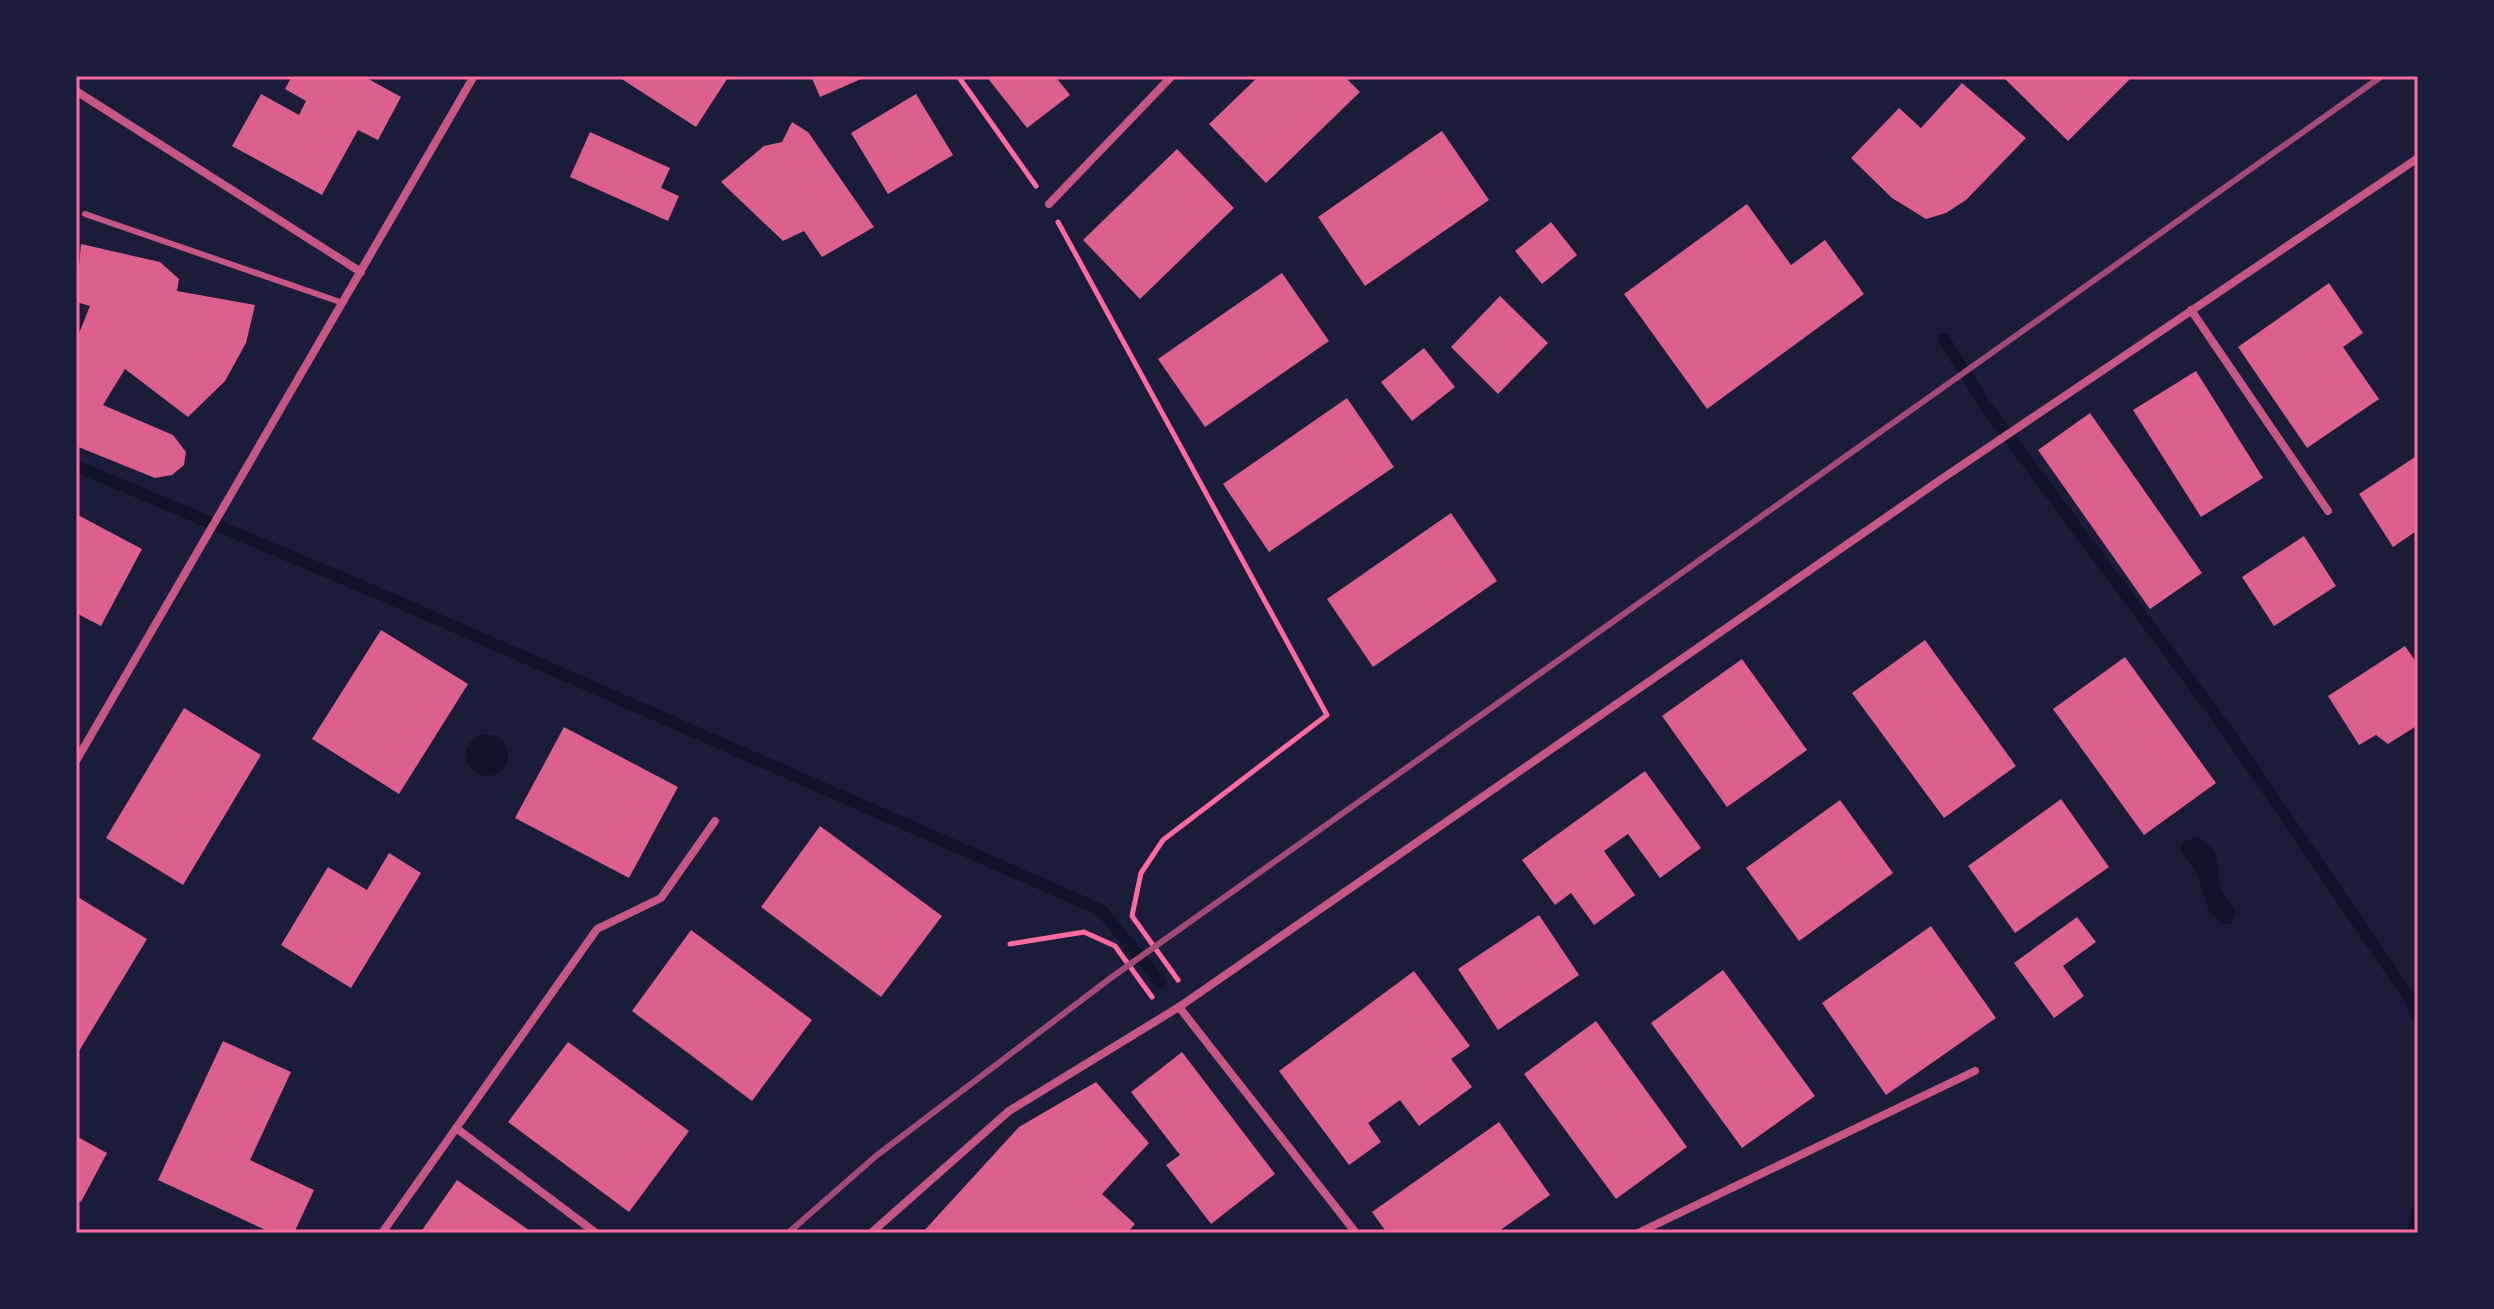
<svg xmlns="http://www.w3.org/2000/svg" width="2494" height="1309" font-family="'IBM Plex Serif',serif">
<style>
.water{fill:#12122b}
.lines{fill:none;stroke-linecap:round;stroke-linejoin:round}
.stream{stroke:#12122b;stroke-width:12}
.building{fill:#dd5f8e}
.path{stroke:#ff6b9d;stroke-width:5}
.service{stroke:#c65784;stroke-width:6}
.minor{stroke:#c65784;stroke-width:8}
.rail{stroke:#a44b75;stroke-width:6}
.neatline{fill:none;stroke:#ff6b9d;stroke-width:3}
</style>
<rect width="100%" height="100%" fill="#1b1b3a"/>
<!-- water -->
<g class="water">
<circle cx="487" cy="755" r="21"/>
<path d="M2198 837C2221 852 2215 860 2220 883 2222 894 2231 903 2236 913L2232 923 2224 924 2209 912 2197 874 2180 850 2183 842Z"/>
</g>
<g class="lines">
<!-- stream -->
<g class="stream">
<path d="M1944 339 1983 402 2226 729 2409 997 2418 1017"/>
<path d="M76 466 380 594 1101 910 1160 982"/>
<path d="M2413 1233 2418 1210"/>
</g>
</g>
<!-- building -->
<g class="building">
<path d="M292 76H363L401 97 378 140 358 130 322 195 232 146 261 94 299 115 306 101 285 89Z"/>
<path d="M617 76H729L696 127Z"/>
<path d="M811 76H868L820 97Z"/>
<path d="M986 76H1055L1070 95 1027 128Z"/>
<path d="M1259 76H1344L1360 92 1266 183 1209 124Z"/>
<path d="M2002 76H2133L2068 141Z"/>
<path d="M1962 83 2026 138 1966 200 1946 213 1926 219 1892 198 1851 158 1899 108 1921 128Z"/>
<path d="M916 94 953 155 888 194 851 133Z"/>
<path d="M792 122 808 132 874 227 822 257 804 231 783 241 721 182 764 146 782 142Z"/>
<path d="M1442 131 1489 200 1365 286 1318 217Z"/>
<path d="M590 132 670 168 661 188 679 196 668 221 570 177Z"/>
<path d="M1177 149 1234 208 1140 299 1083 240Z"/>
<path d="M1747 204 1791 265 1825 240 1864 294 1707 409 1624 294Z"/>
<path d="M1551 222 1577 255 1542 284 1515 251Z"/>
<path d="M81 244 160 262 179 279 177 291 255 305 246 343 225 381 188 417 125 369 103 405 173 435 186 452 184 465 172 475 155 478 76 446V341L90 306 76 302Z"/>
<path d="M1282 273 1329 341 1205 427 1158 359Z"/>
<path d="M2329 283 2363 333 2343 347 2379 399 2307 448 2238 347Z"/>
<path d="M1500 296 1548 343 1498 394 1451 347Z"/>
<path d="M1424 348 1455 387 1412 421 1381 382Z"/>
<path d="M2196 371 2263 478 2201 517 2133 410Z"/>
<path d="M1347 398 1394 467 1269 552 1223 484Z"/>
<path d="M2090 413 2202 573 2150 609 2038 450Z"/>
<path d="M2418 455V530L2393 547 2359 494Z"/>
<path d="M1451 513 1497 581 1373 667 1327 599Z"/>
<path d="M76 514 142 549 101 626 76 613Z"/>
<path d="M2304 536 2336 586 2274 626 2242 577Z"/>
<path d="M381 630 468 684 399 794 312 739Z"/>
<path d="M1925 640 2016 766 1944 818 1852 693Z"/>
<path d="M2405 646 2418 665V725L2388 744 2376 735 2359 745 2328 696Z"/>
<path d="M2125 657 2216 783 2144 835 2053 709Z"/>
<path d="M1742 659 1807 750 1727 807 1662 716Z"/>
<path d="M184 708 261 755 183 885 106 838Z"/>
<path d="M564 727 678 787 629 878 515 818Z"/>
<path d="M1645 771 1701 848 1660 878 1628 834 1604 851 1635 895 1594 925 1571 893 1555 905 1522 860Z"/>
<path d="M2061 799 2109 867 2015 933 1968 866Z"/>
<path d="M1840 800 1893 873 1799 941 1746 868Z"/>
<path d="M820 826 942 916 881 997 761 907Z"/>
<path d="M389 853 421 873 351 988 281 945 328 867 367 890Z"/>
<path d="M76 896 147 939 76 1056Z"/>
<path d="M1539 915 1579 975 1498 1030 1458 969Z"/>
<path d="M2077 917 2096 942 2063 966 2084 996 2054 1018 2014 963Z"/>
<path d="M1931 926 1996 1018 1886 1095 1822 1003Z"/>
<path d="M691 930 812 1020 752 1101 632 1011Z"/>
<path d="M1723 970 1815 1096 1742 1148 1651 1023Z"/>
<path d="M1414 971 1470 1046 1451 1059 1472 1087 1419 1126 1400 1100 1368 1123 1381 1142 1349 1165 1279 1071Z"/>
<path d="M1596 1021 1687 1147 1616 1199 1524 1074Z"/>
<path d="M223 1041 291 1072 250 1160 314 1190 294 1233H272L158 1180Z"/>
<path d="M568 1042 689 1131 629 1212 508 1122Z"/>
<path d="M1182 1052 1275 1174 1211 1224 1166 1165 1180 1155 1131 1092Z"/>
<path d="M1096 1082 1149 1143 1102 1194 1135 1224 1127 1233H922L1019 1127Z"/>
<path d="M1499 1122 1550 1195 1496 1233H1387L1372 1212Z"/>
<path d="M76 1136 107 1153 81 1202 76 1199Z"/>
<path d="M457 1180 533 1233H420Z"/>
</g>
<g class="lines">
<!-- path -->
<g class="path">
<path d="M958 76 1036 186"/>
<path d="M1058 222 1327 715 1163 840 1141 873 1132 916 1178 980"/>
<path d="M1010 944 1084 932 1115 946 1152 997"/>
</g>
<!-- service -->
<path class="service" d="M85 214 343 303"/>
<!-- minor -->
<g class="minor">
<path d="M76 91 361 272"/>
<path d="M1049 204 1172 76"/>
<path d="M2191 310 2328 511"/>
<path d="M76 761 474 76"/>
<path d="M1179 1007 1356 1233"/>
<path d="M456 1128 596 1233"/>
<path d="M382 1233 597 929 661 898 715 821"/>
<path d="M871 1233 1009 1111 1179 1007 1940 480 2418 158"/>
<path d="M1638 1233 1975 1071"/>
</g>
<!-- rail -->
<path class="rail" d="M788 1233 876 1156 1112 977 2382 76"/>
</g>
<!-- border -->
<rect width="2494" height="1309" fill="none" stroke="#1b1b3a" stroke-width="156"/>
<rect x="78" y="78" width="2338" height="1153" class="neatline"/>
</svg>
